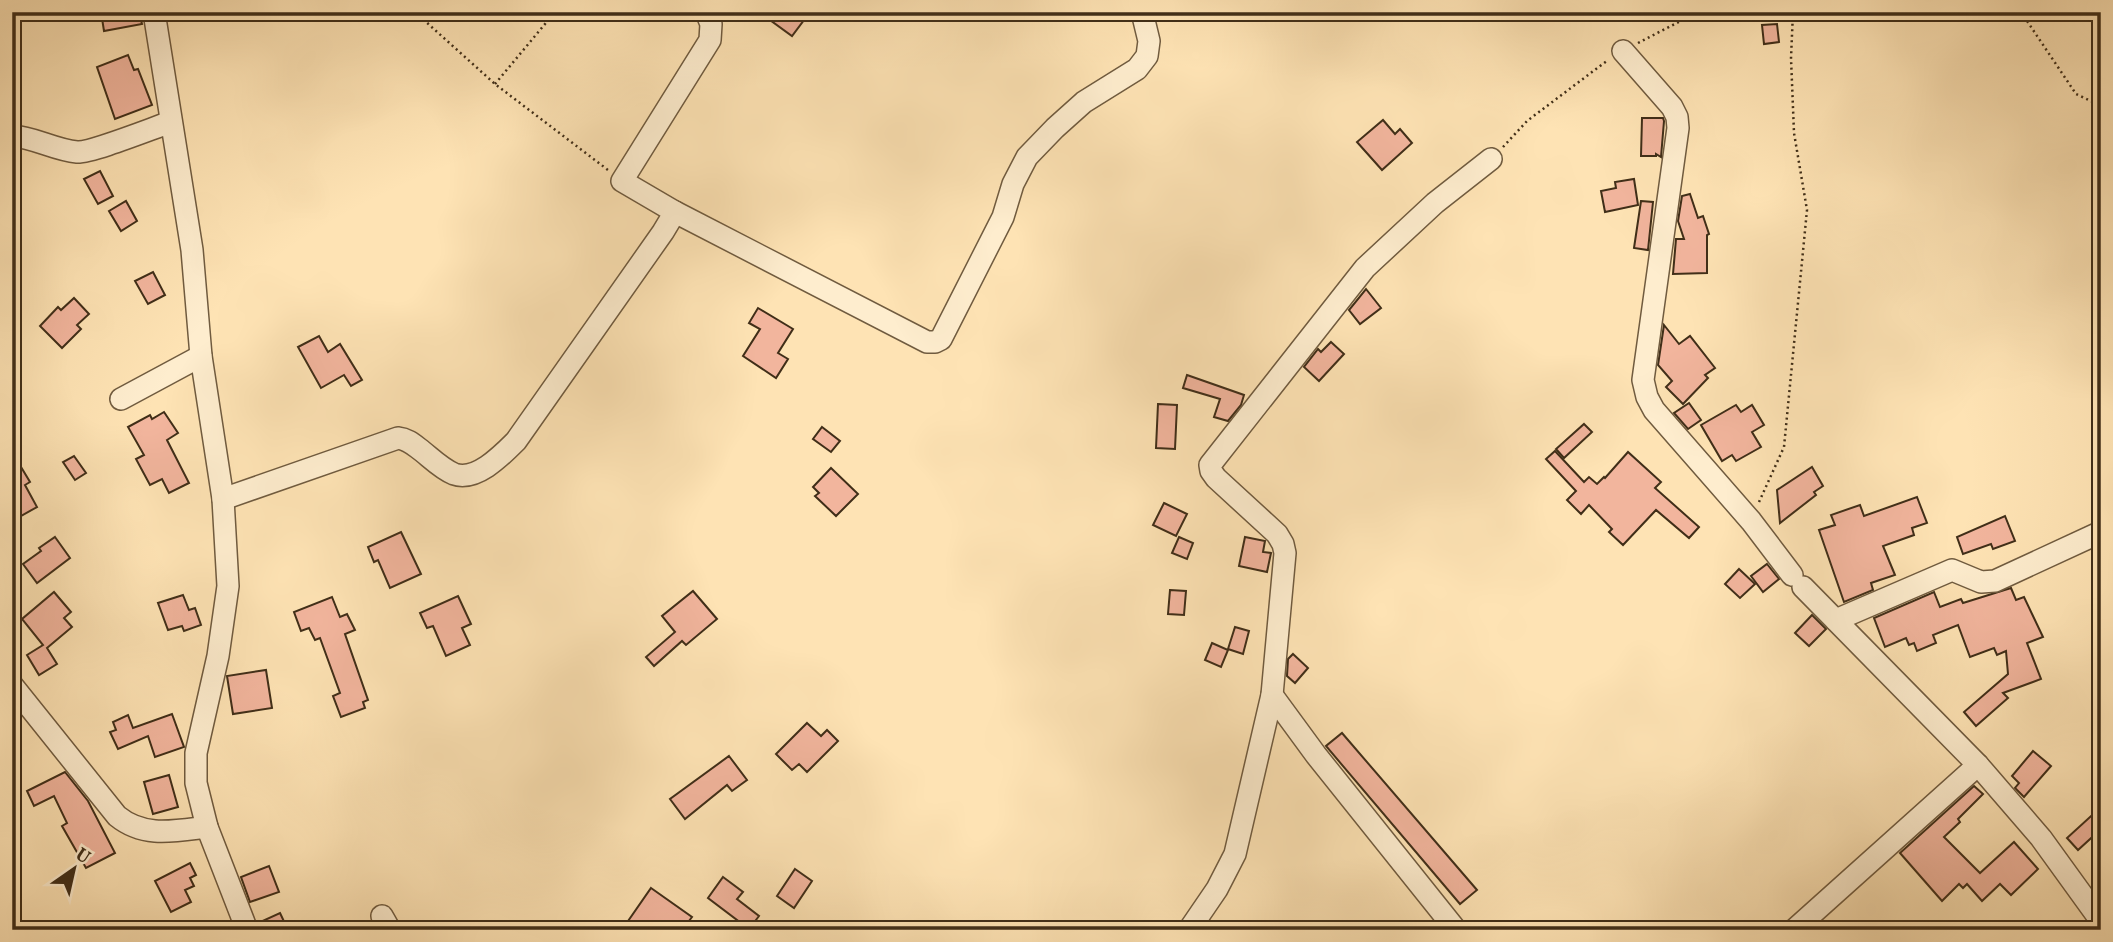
<svg xmlns="http://www.w3.org/2000/svg" width="2113" height="942" font-family="Vollkorn,serif">
<style>
.building{fill:#f2b59d;stroke:#402e18;stroke-width:2}
.lines{fill:none;stroke-linecap:round;stroke-linejoin:round}
.minor-casing{stroke:#705b3f;stroke-width:24}
.path{stroke:#402e18;stroke-width:2.5;stroke-dasharray:2 3.5;stroke-linecap:butt}
.minor{stroke:#feedce;stroke-width:21}
</style>
<rect width="100%" height="100%" fill="#fee3b4"/>
<filter id="stains"><feTurbulence type="fractalNoise" baseFrequency=".00286" numOctaves="4"/><feColorMatrix values="0 0 0 0 .2 0 0 0 0 .09 0 0 0 0 .02 0 0 0 .5 -.17"/></filter>
<radialGradient id="worn" r=".72"><stop offset=".6" stop-color="#630" stop-opacity="0"/><stop offset="1" stop-color="#630" stop-opacity=".3"/></radialGradient>
<!-- building -->
<g class="building">
<path d="M101 12H139L142 24 104 31Z"/>
<path d="M759 12H810L792 36Z"/>
<path d="M1777 24 1779 42 1764 44 1762 25Z"/>
<path d="M128 55 134 70 138 69 152 105 115 119 97 67Z"/>
<path d="M1642 118H1663L1664 121 1661 157 1656 154V156H1641Z"/>
<path d="M1383 120 1395 134 1400 129 1412 143 1382 170 1357 142Z"/>
<path d="M100 171 113 196 98 204 84 179Z"/>
<path d="M1634 179 1638 205 1605 212 1601 191 1616 188 1615 182Z"/>
<path d="M1690 194 1698 218 1703 216 1709 234 1707 235V273L1673 274 1676 239H1684L1678 221 1682 196Z"/>
<path d="M126 201 137 221 121 231 109 211Z"/>
<path d="M1641 201 1653 202 1648 250 1634 248Z"/>
<path d="M153 272 165 295 148 304 135 281Z"/>
<path d="M1366 289 1381 308 1360 324 1349 310Z"/>
<path d="M74 298 89 314 77 325 81 329 62 348 40 326 58 307 61 310Z"/>
<path d="M758 308 793 329 778 353 788 359 776 378 743 356 760 329 749 323Z"/>
<path d="M1664 325 1679 344 1690 336 1715 368 1705 375 1708 378 1683 404 1666 387 1672 381 1658 365Z"/>
<path d="M319 336 328 352 340 344 362 380 351 386 344 375 321 388 298 347Z"/>
<path d="M1331 342 1344 354 1319 381 1304 367 1318 349 1321 352Z"/>
<path d="M1187 375 1244 395 1241 405 1228 421 1214 417 1220 399 1183 388Z"/>
<path d="M1689 403 1701 420 1688 429 1674 413Z"/>
<path d="M1158 404 1177 405 1175 449 1156 448Z"/>
<path d="M1736 405 1741 412 1752 405 1764 425 1752 432 1761 447 1736 461 1732 455 1722 461 1701 425Z"/>
<path d="M164 412 178 433 167 440 189 483 169 493 162 479 150 485 136 459 144 455 128 427 150 415 152 419Z"/>
<path d="M1584 424 1592 432 1564 458 1556 449Z"/>
<path d="M822 427 840 441 831 452 813 439Z"/>
<path d="M1555 451 1584 482 1589 477 1597 484 1604 477 1605 478 1628 452 1661 482 1655 488 1699 527 1689 538 1656 510 1623 545 1609 532 1612 529 1589 505 1581 514 1567 500 1576 491 1546 459Z"/>
<path d="M12 452 30 482 25 485 37 507 12 521Z"/>
<path d="M74 456 86 473 75 480 63 462Z"/>
<path d="M1812 467 1823 486 1814 492 1816 495 1780 523 1777 490Z"/>
<path d="M831 468 858 494 836 516 815 496 819 493 813 487Z"/>
<path d="M1917 497 1927 523 1912 528 1914 535 1883 546 1895 575 1871 583 1873 590 1844 602 1819 530 1835 525 1831 515 1860 505 1864 516Z"/>
<path d="M1164 503 1187 514 1176 536 1153 525Z"/>
<path d="M2005 516 2015 541 1993 549 1991 544 1963 554 1957 537Z"/>
<path d="M401 532 421 574 390 588 378 560 374 562 368 547Z"/>
<path d="M55 537 70 558 37 583 23 564 41 551 39 548Z"/>
<path d="M1179 537 1193 543 1187 559 1172 553Z"/>
<path d="M1245 537 1265 541 1263 552 1271 553 1267 572 1239 566Z"/>
<path d="M1767 564 1779 579 1763 592 1751 576Z"/>
<path d="M1739 569 1755 584 1740 598 1725 584Z"/>
<path d="M2011 588 2016 600 2024 597 2043 637 2027 643 2041 679 2003 693 2008 698 1976 726 1964 712 2008 674 2006 651 1997 655 1994 648 1970 657 1958 625 1933 635 1936 643 1917 651 1914 643 1909 645 1906 638 1885 647 1874 618 1934 592 1940 607 1961 599 1963 603Z"/>
<path d="M1170 590 1186 591 1184 615 1168 614Z"/>
<path d="M693 591 717 619 686 645 682 641 654 666 646 657 675 632 662 616Z"/>
<path d="M54 592 71 612 64 618 72 627 47 648 57 664 39 675 27 655 43 645 22 619Z"/>
<path d="M183 595 189 610 195 608 201 625 184 631 182 626 168 630 158 603Z"/>
<path d="M458 596 471 624 462 628 470 645 446 656 433 626 427 628 420 613Z"/>
<path d="M332 597 340 617 347 614 355 630 345 634 368 700 363 702 365 708 341 717 333 696 340 693 320 638 315 640 309 628 301 631 294 612Z"/>
<path d="M1812 615 1826 629 1809 646 1795 633Z"/>
<path d="M1235 627 1249 631 1243 654 1228 649Z"/>
<path d="M1212 643 1228 650 1221 667 1205 660Z"/>
<path d="M1293 654 1308 668 1295 683 1287 676 1288 659Z"/>
<path d="M266 670 272 708 233 714 227 676Z"/>
<path d="M172 714 184 747 155 757 148 736 118 749 110 732 116 730 113 722 128 715 133 728Z"/>
<path d="M807 723 821 736 827 730 838 741 807 772 799 764 792 770 776 754Z"/>
<path d="M1342 733 1477 890 1460 904 1326 746Z"/>
<path d="M2033 751 2051 766 2024 797 2015 788 2019 783 2012 776Z"/>
<path d="M729 756 747 780 732 791 727 785 685 819 670 799Z"/>
<path d="M65 772 88 801 115 853 86 868 62 826 67 823 54 796 34 806 27 791Z"/>
<path d="M169 775 178 807 153 814 144 782Z"/>
<path d="M1974 786 1983 794 1958 819 1960 822 1944 837 1980 873 2014 842 2038 869 2011 895 2000 884 1982 901 1967 884 1963 888 1959 884 1942 901 1900 853Z"/>
<path d="M2101 807V829L2078 850 2067 838Z"/>
<path d="M190 863 196 875 190 878 194 886 185 890 191 902 171 912 155 881Z"/>
<path d="M269 866 279 892 250 902 241 877Z"/>
<path d="M795 869 812 881 794 908 777 896Z"/>
<path d="M723 877 743 892 737 899 759 916 749 929 708 898Z"/>
<path d="M651 888 692 917 689 921 702 930H634L626 924Z"/>
<path d="M280 913 288 930H260L258 923Z"/>
</g>
<g class="lines">
<!-- minor casing -->
<g class="minor-casing">
<g id="minor">
<path d="M154 12 192 250 201 356 223 499 228 586 218 656 196 753V783L207 827 247 930"/>
<path d="M1623 51 1672 107 1677 117 1678 128 1643 380 1647 397 1654 410 1751 521 1792 575"/>
<path d="M12 136C34 137 54 150 77 152 91 153 153 128 171 122"/>
<path d="M675 212 927 342H935L941 339 1003 217 1013 184 1027 157 1055 128 1084 102 1137 69 1147 56 1149 41 1142 12"/>
<path d="M121 399 201 356"/>
<path d="M223 499 398 438C408 439 414 445 422 451 432 459 442 469 454 474 476 482 502 455 516 441L663 232 675 212 622 181 710 40 711 24 706 12"/>
<path d="M1803 587 1978 765 2041 838 2101 921"/>
<path d="M1836 620 1952 570 1981 582 1995 581 2101 532"/>
<path d="M12 685 117 816C144 838 174 831 207 827"/>
<path d="M1272 695 1316 755 1456 930"/>
<path d="M382 916 390 930"/>
<path d="M1189 930 1217 889 1235 854 1272 695 1285 553 1283 544 1277 534 1216 478 1211 471 1210 465 1365 268 1435 203 1491 159"/>
<path d="M1794 930 1978 765"/>
</g>
</g>
<!-- path -->
<g class="path">
<path d="M415 12 495 84 608 170"/>
<path d="M2021 12 2076 94 2093 102 2101 103"/>
<path d="M1638 43 1698 12"/>
<path d="M495 84 555 12"/>
<path d="M1503 147 1527 121 1608 60"/>
<path d="M1759 502 1784 447 1807 210 1794 133 1791 58 1793 12"/>
</g>
<!-- minor -->
<use href="#minor" class="minor"/>
</g>
<!-- margin -->
<rect width="2113" height="942" fill="none" stroke="#fee3b4" stroke-width="42"/>
<rect x="14" y="14" width="2085" height="914" fill="none" stroke="#402e18" stroke-width="3.5"/>
<rect x="21" y="21" width="2071" height="900" fill="none" stroke="#402e18" stroke-width="2"/>
<!-- north arrow -->
<g transform="translate(74 869) rotate(34)" stroke="#feedce" stroke-width="5" paint-order="stroke">
<path d="M0-5L12 26L0 18L-12 26Z" fill="#402e18"/>
<text y="-10" font-size="19" font-weight="bold" text-anchor="middle" fill="#402e18">U</text>
</g>
<rect width="100%" height="100%" filter="url(#stains)"/>
<rect width="100%" height="100%" fill="url(#worn)"/>
</svg>
